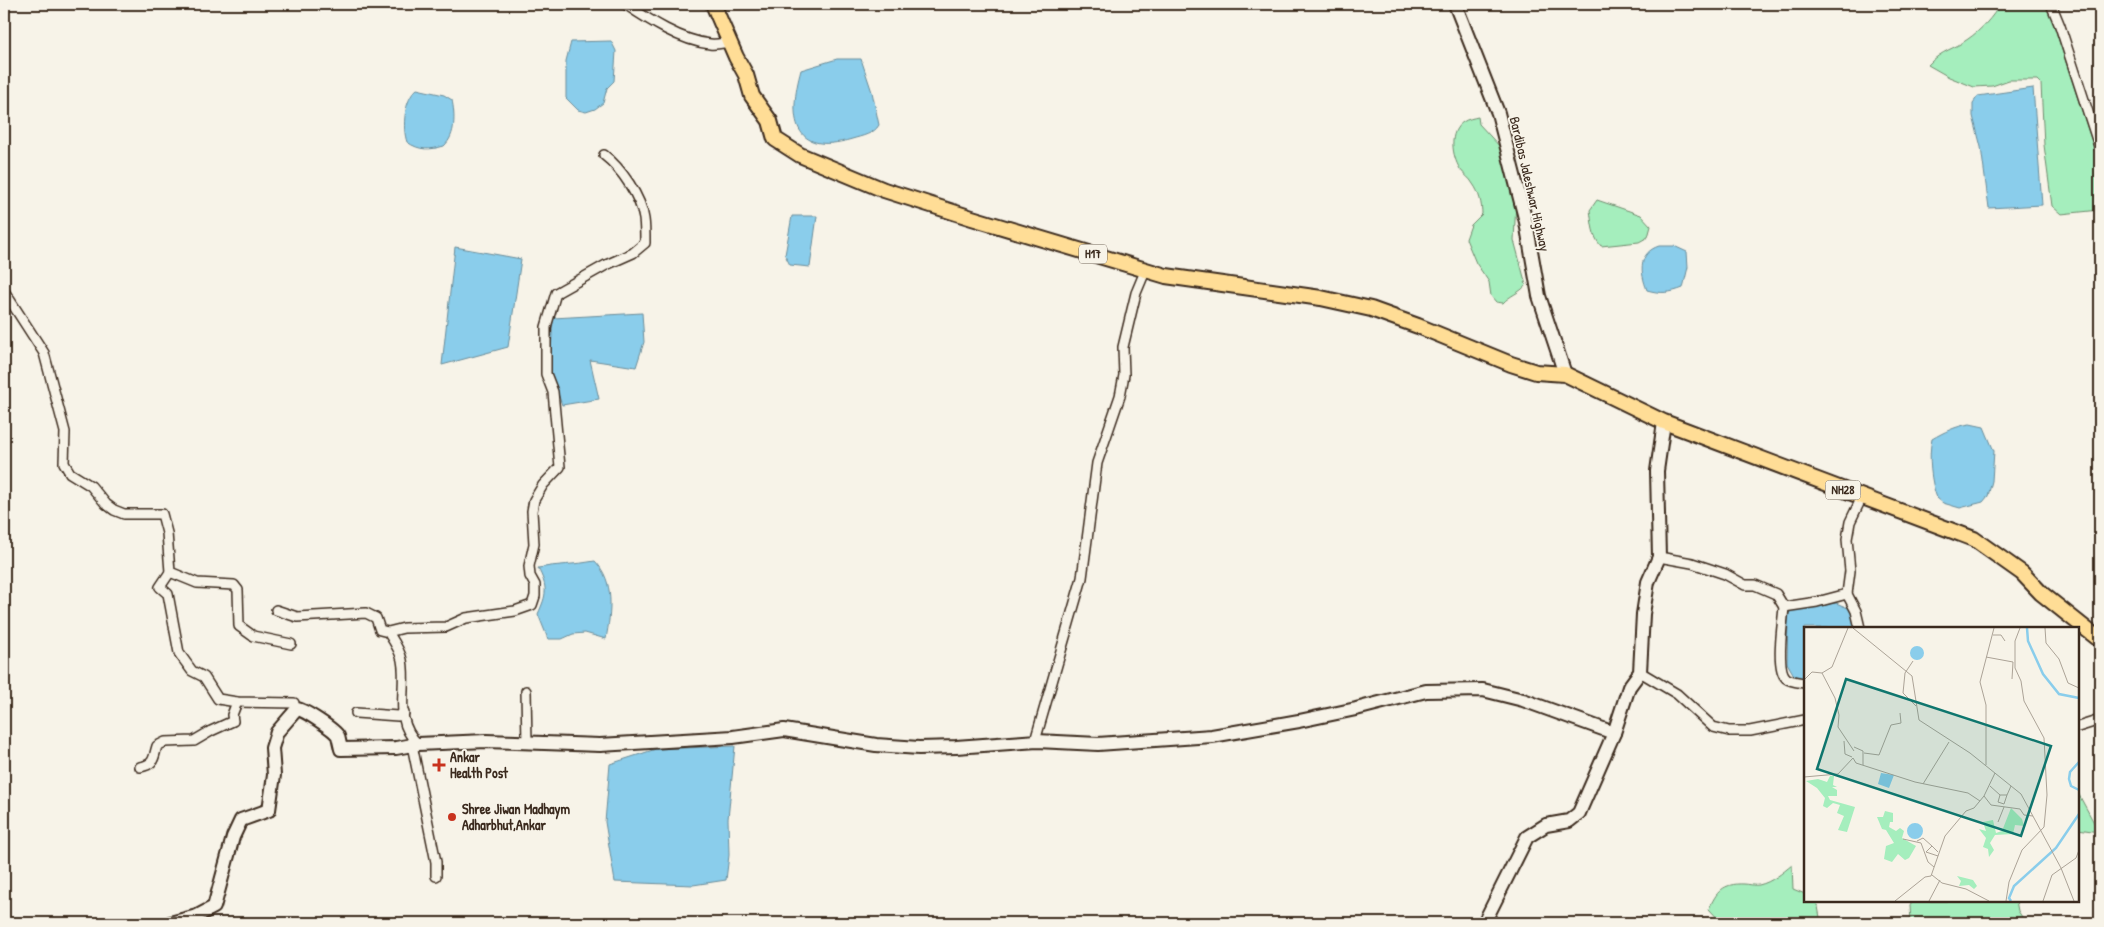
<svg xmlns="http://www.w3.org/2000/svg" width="2104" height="927" font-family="'Patrick Hand',sans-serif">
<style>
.green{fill:#a5eebd;stroke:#708c6e}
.water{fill:#8acdeb;stroke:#6a8c99}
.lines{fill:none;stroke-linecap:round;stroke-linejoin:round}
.street-casing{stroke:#3b2a1e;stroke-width:12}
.secondary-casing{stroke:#3b2a1e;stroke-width:16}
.primary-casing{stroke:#3b2a1e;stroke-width:18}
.street{stroke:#f7f3e8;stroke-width:9}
.secondary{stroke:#f7f3e8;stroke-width:12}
.primary{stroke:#ffdd96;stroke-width:14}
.poi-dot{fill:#c8321e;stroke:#f7f3e8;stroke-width:2}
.labels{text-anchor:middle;stroke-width:4;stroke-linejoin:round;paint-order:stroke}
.shield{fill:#f7f3e8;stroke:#73665b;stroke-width:1}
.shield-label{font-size:12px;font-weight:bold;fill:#3b2a1e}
.street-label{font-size:14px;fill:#3b2a1e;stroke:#f7f3e8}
.poi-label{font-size:14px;font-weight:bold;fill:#3b2a1e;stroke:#f7f3e8;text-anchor:start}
.inset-river{fill:none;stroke:#8acdeb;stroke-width:2.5}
.inset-road{fill:none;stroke:#aca397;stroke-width:1}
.view{fill:#0f766e;fill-opacity:0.15;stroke:#0f766e;stroke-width:2.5}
.inset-edge{fill:none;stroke:#3b2a1e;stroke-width:2.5}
</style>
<rect width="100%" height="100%" fill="#f7f3e8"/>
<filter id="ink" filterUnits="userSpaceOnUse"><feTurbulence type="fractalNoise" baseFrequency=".02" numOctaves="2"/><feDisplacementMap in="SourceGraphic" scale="10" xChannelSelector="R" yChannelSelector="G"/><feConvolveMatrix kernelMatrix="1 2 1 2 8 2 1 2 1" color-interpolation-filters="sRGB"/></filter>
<g filter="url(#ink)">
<!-- green -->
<g class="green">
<path d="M2000 4H2047L2100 166V210L2061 214 2052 206 2044 145 2041 84 2037 80H2009L1992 86 1974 87 1949 77 1928 65C1943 49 1953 50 1968 39 1981 30 1993 17 2000 4Z"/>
<path d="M1478 117 1479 124 1502 149 1506 172 1516 202 1514 240 1526 285C1520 293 1510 295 1503 303L1496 302 1491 296 1489 282 1476 263 1466 239 1471 225 1482 214C1482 204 1479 192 1473 184 1470 178 1464 175 1460 169 1452 156 1448 132 1463 122 1467 119 1474 118 1478 117Z"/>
<path d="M1597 200 1641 215 1651 226 1648 237 1639 242 1601 246C1592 236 1592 223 1590 210Z"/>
<path d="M2078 793 2099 832 2078 829Z"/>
<path d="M1792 865 1793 889 1805 894V901H1817L1821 923H1722L1709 909C1716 892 1723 883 1744 884 1748 884 1755 886 1759 885 1772 882 1782 873 1792 865Z"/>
<path d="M1912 901H2016L2018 911 2026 923H1911L1910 905Z"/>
</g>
<!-- water -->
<g class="water">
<path d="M611 41 616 51 614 81 607 88 603 103 595 109 586 112 578 110 566 98V61L571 42Z"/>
<path d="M837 59H861L872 92 879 125C874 134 862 136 852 139 792 157 788 117 801 70Z"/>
<path d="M2033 88 2042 205 1989 208 1981 147 1973 116V103L1978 96Z"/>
<path d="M417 89 444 95 452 100C455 115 456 135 444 146 430 150 420 151 407 142 402 128 404 99 417 89Z"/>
<path d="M792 216H817L810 267 790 265 785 255Z"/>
<path d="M1659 246H1674L1687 252 1688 267 1683 288C1670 293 1661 294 1647 290 1640 272 1638 253 1659 246Z"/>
<path d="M455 247 521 259 508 347 442 365Z"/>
<path d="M642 313 644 342 636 367 590 360 599 399 562 405 550 370 553 318Z"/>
<path d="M1970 424 1984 427 1994 451 1992 481 1988 496 1983 502 1960 508 1943 503 1937 498C1931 483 1928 456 1932 439 1944 432 1956 426 1970 424Z"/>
<path d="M595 561C615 582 611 612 606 639L585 633 573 634 562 639H548L538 614C547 594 548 588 538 568 558 564 575 565 595 561Z"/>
<path d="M1836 603 1853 610 1857 628H1805V680L1795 677 1787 663 1788 618 1791 608Z"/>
<path d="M735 746 728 819 729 855 726 880 693 885 615 882 605 822 610 764 656 749Z"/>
</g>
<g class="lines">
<!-- street casing -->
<g class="street-casing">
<g id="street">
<path d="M625 4C649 20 681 41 710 44 716 45 723 43 730 42"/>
<path d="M2051 4 2060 26 2100 149"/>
<path d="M4 291 44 353 65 432 64 463 70 473 91 486 106 504 114 510 124 514H162L167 533 170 572 197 583 234 585 238 590 239 626 253 636 291 644"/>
<path d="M1659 557 1692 563 1725 574 1745 585H1755L1776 594 1784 607 1817 602 1847 594 1850 571 1847 539 1850 522 1862 497"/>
<path d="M170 572 160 587 168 594 179 653 192 671 204 677 218 699 237 702 294 703"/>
<path d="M1847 594 1856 611 1860 628"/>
<path d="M1784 607C1783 622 1775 668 1786 678 1791 682 1799 682 1805 683"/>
<path d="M276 610 297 617 366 613 376 618 380 630 388 632C393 640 400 650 402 660 408 690 392 719 418 744"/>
<path d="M388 632 404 628 446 627 466 618 515 611 532 605 535 596V585L530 576 529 566 534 544 532 511 534 500 543 485 560 467 553 392 546 374V327L556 293 606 265 633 253 645 243C645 235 645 226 644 219 641 197 621 168 604 155"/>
<path d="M1640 672 1677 694 1713 727 1729 731H1750L1805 720"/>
<path d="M526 691 527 743"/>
<path d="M356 713 398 716 404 713"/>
<path d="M2078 727 2100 720"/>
<path d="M1035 741 1082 578 1097 463 1120 396 1124 375 1123 347 1136 293 1146 269"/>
<path d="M412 745 436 862V876"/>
<path d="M140 767C155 764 153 759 157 746L165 742 194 741 211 731 233 721 232 715 237 702"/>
</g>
</g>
<!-- secondary casing -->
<g class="secondary-casing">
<g id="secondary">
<path d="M1455 4 1498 113 1526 222 1539 296 1565 374"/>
<path d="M170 923 197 916 214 907 233 837 241 820 269 810 274 775 272 748 277 732 297 709C303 709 335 730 338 736 339 740 340 745 341 749L396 748 418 744 486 741 600 745 733 737 784 730 876 745 919 748 956 747 1037 741 1098 744 1212 736 1299 721 1356 709 1426 691 1483 690 1523 700 1614 733"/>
<path d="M1484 923 1527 837 1546 825 1569 821 1579 813 1614 733 1629 687 1640 672 1643 614 1648 582 1659 557 1657 471 1664 422"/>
</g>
</g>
<!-- primary casing -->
<g class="primary-casing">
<path id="primary" d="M713 4 736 57 746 75 752 96 770 121 775 139 800 155 884 190 972 218 1166 276 1321 298 1371 309 1418 326 1511 364 1536 372 1565 374 1664 422 1974 539 2022 573 2041 593 2100 640"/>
</g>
<!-- street -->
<use href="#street" class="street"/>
<!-- secondary -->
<use href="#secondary" class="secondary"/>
<!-- primary -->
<use href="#primary" class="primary"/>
</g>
</g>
<!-- markers -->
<g class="poi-dot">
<path d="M436.5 757.5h5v5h5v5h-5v5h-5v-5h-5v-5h5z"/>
<circle cx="452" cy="817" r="5"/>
</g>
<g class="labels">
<!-- shield labels -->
<g class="shield">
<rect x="1079" y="244.5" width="28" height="19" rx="4"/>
<rect x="1825.5" y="480.5" width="35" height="19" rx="4"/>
</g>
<g class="shield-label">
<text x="1093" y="258">H17</text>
<text x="1843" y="494">NH28</text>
</g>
<!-- street labels -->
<g class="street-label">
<text transform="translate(1530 184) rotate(77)" y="5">Bardibas Jaleshwar Highway</text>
</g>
<!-- poi labels -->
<g class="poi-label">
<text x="450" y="762">Ankar<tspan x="450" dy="16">Health Post</tspan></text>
<text x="462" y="814">Shree Jiwan Madhaym<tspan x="462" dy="16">Adharbhut,Ankar</tspan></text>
</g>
</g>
<!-- overview -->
<g transform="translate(1804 627)">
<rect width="275" height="275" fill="#f7f3e8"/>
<path d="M26 149H30L29 158 33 160H28L33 163V169H24L26 173 51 180 43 205 34 203 40 189 33 186 36 178 29 176 23 181 19 179 21 171 13 161 2 154 14 152 23 155ZM207 181 218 192 220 199 211 198 209 207 191 208 186 216 190 223 185 230 184 222 179 220 182 211 175 202 182 204 179 195 189 193 192 206 198 204ZM81 184 89 186V195H86L85 200 92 204 96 201 100 204 98 211 112 219 105 231 101 233 94 227 88 235 80 232 82 219 90 216 82 203 78 202 73 190H79ZM153 249 169 253 173 259 170 262 165 258 155 259 157 254Z" fill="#a5eebd"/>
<path d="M106 26a7 7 0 1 1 14 0a7 7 0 1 1-14 0ZM77 146 90 148 85 161 74 157ZM103 204a8 8 0 1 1 16 0a8 8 0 1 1-16 0Z" fill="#8acdeb"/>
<path class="inset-river" d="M223 1 224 14 239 47 255 67 275 71M275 135 266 145 265 152 267 159 275 163M207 274 205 271 210 259 252 221 275 187"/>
<path class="inset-road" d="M49 1 108 49 115 93 166 126 217 167 257 241 270 274M241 1 242 16 255 32 264 56 275 61M189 8H197L201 14M182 30 209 35 208 52M109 34 101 46 99 66 112 79M18 46 31 71 35 88 34 100 50 124M0 53 8 45 18 46 28 40 44 1M40 114 41 127 48 130M50 120 59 124V138M60 126 75 128 87 98 97 96 96 86M182 138V78L176 55 190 1M0 150 34 147 49 131 52 136 111 155 164 166 176 174M119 157 145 115M186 159 196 168H203L207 159M196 168 194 175 200 177 203 168M180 169 187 178 216 182 220 188 229 189M194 195 200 180M99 212 117 216 124 235 130 240M113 214 119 211 128 219M134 229 122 225 128 219 134 225M128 248 138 256 162 262 185 274M91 274 121 250 127 249 141 209 162 184 170 181 180 169 191 146M125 274 136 253M202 274 205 255 218 223 240 200 243 168 240 111 220 74 217 54 211 41V14L216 1M239 274 248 248 272 231 275 223"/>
<path class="view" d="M42 52 247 119 217 209 13 142Z"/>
<rect width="275" height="275" class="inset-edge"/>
</g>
<!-- margin -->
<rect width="2104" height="927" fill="none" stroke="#f7f3e8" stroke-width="20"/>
<rect x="10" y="10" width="2084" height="907" fill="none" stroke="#3b2a1e" stroke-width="2" filter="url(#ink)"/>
</svg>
